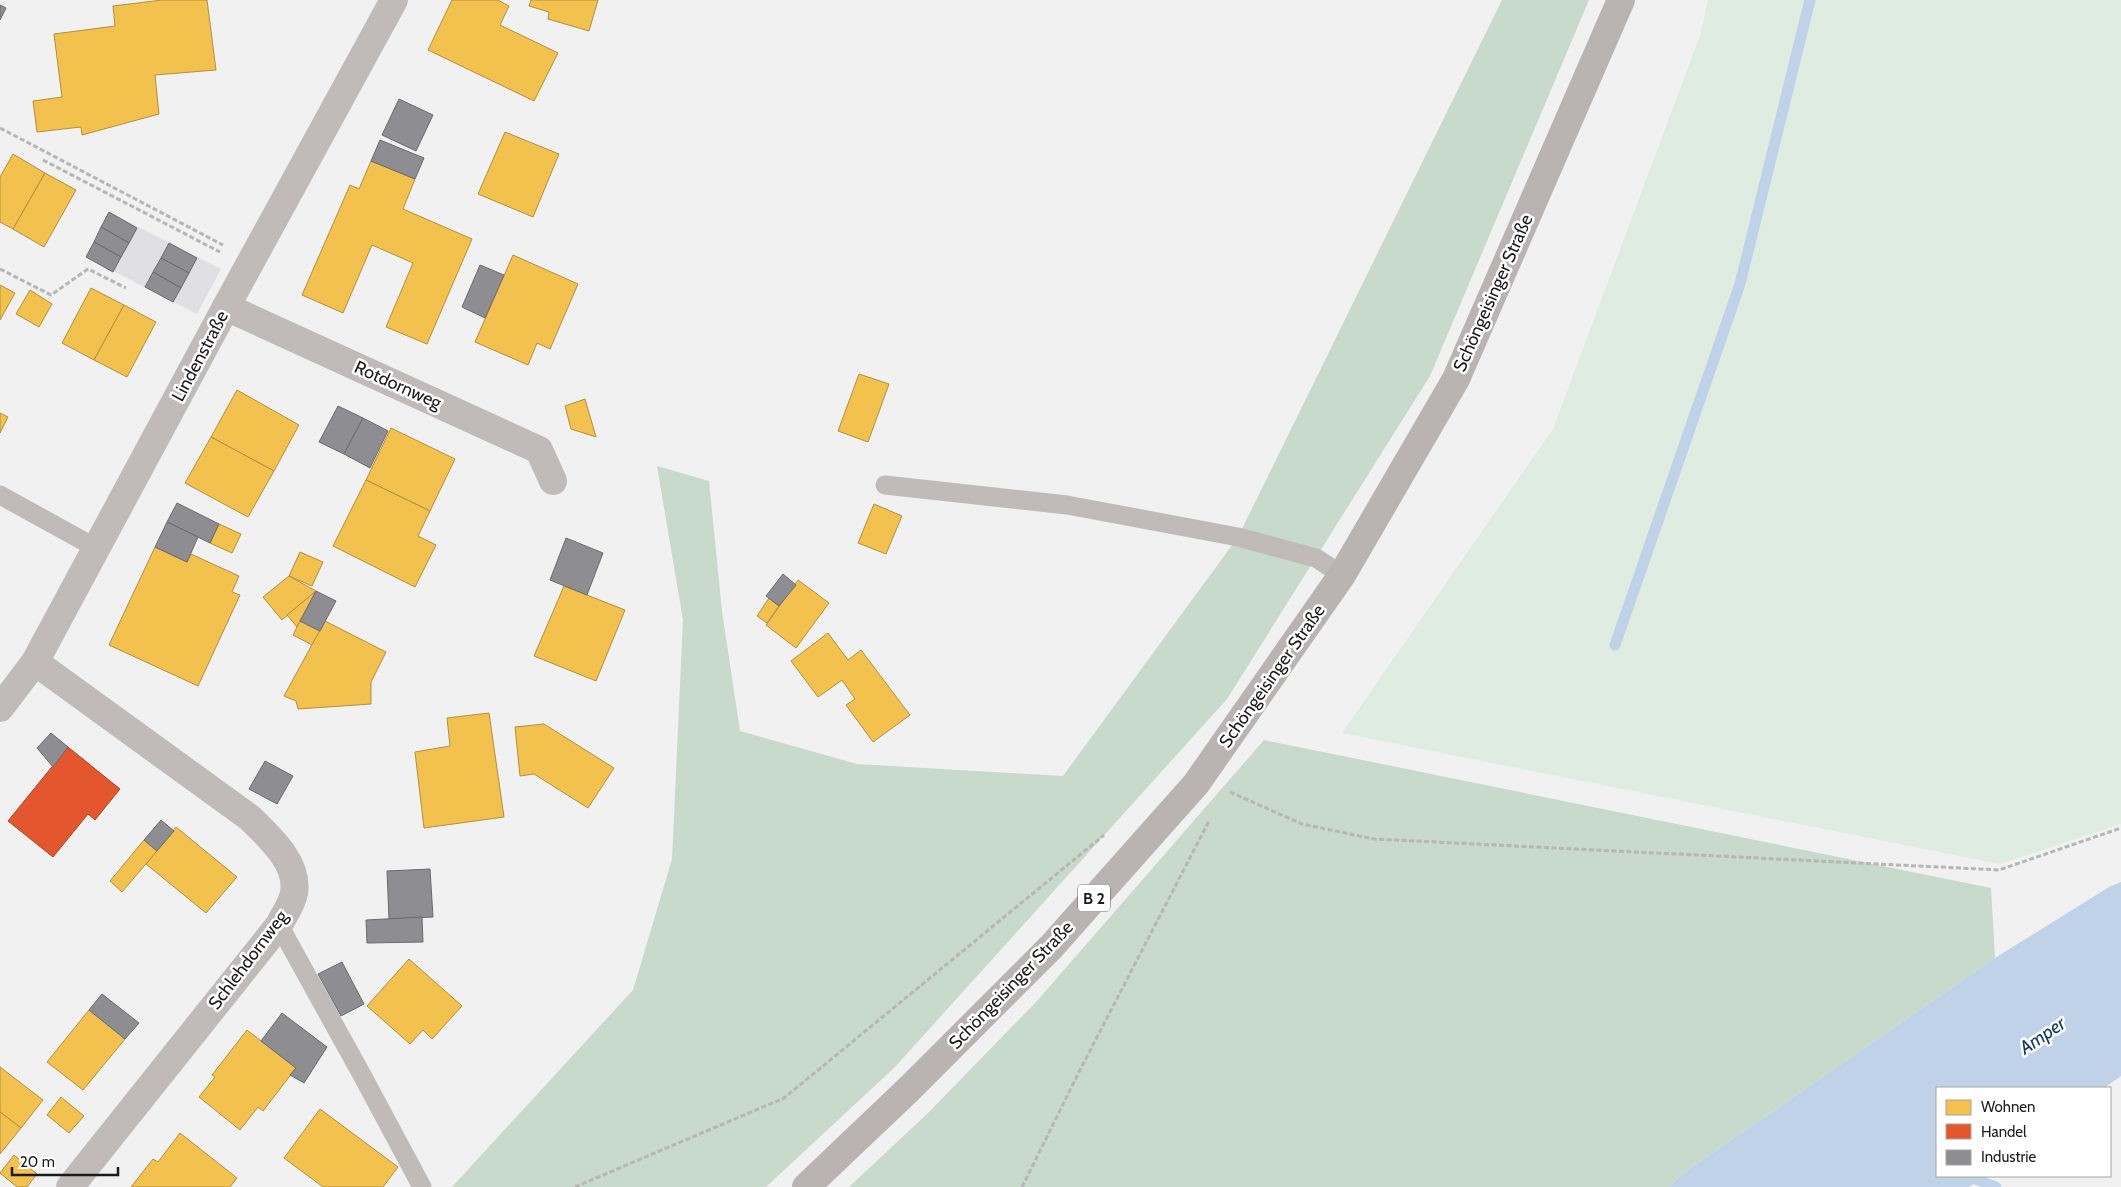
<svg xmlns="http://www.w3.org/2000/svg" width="2121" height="1187" font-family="Cabin,sans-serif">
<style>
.built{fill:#dfdfe4}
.green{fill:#deece2}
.forest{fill:#c8dacc}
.water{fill:#c0d2e8}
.homes{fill:#f2c14e;stroke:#b28f3f}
.shops{fill:#e4572e;stroke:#a84529}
.industry{fill:#8d8d92;stroke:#6b6b6f}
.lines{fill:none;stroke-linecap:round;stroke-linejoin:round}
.stream{stroke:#c0d2e8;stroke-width:11}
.path{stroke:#b8b5b5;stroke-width:3;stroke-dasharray:5 2.5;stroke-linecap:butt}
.service{stroke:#c0bbb9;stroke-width:19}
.minor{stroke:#c0bbb9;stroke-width:28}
.primary{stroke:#b9b3b1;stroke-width:28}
.labels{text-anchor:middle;stroke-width:5;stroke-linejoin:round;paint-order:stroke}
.shield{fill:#fff;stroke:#5f5f60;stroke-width:1}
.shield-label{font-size:16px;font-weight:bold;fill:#1b1b1c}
.street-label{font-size:18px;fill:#1b1b1c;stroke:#fff}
.water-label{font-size:19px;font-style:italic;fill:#153a62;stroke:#fff}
</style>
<rect width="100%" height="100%" fill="#f1f1f2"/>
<!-- built -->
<path class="built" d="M109 212 221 269 197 314 86 257Z"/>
<!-- green -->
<path class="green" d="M1708 0H2121V824L2000 864 1342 733 1553 429 1701 33Z"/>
<!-- forest -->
<g class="forest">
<path d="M1502 0H1589L1430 376 1227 699 895 1067 766 1187H452L633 990 672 859 683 620 657 466 709 481 722 611 740 731 857 764 1063 776 1238 537Z"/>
<path d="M1264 740 1991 888 1995 958 1685 1172 1669 1187H849L927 1114 1037 1001Z"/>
</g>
<!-- water -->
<path class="water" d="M2121 882V1076L2104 1088H1937V1176H1984L1969 1187H1669L1685 1172 1995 958 2109 887Z"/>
<!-- homes -->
<g class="homes">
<path d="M162 0H207L216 70 155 75 159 114 82 135 81 127 37 132 33 101 62 97 54 34 115 26 113 6Z"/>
<path d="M452 0H498L509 6 500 25 558 53 534 101 428 50Z"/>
<path d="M531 0H598L589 31 548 19 549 12 529 6Z"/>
<path d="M505 132 559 154 533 217 478 194Z"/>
<path d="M13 154 45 173 13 229 0 222V177Z"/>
<path d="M371 161 415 179 403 209 472 239 427 344 386 327 413 263 372 245 343 313 302 295 350 185 359 189Z"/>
<path d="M45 173 76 190 44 247 13 229Z"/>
<path d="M513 255 578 284 550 349 537 343 528 365 475 342Z"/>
<path d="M0 285 15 293 0 320Z"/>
<path d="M91 288 124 305 94 360 62 343Z"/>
<path d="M30 290 52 304 39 327 16 314Z"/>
<path d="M124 305 156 322 127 377 94 360Z"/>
<path d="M859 374 889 384 868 442 838 431Z"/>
<path d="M237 390 299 425 274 471 211 437Z"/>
<path d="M585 399 596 437 571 429 565 406Z"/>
<path d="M0 413 8 417 0 433Z"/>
<path d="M391 428 455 459 430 511 366 480Z"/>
<path d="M211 437 274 471 248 517 185 483Z"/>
<path d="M366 480 430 511 418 536 436 545 415 587 333 546Z"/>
<path d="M874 504 902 516 886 554 858 543Z"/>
<path d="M219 524 241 534 232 553 210 543Z"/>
<path d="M155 547 187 562 191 554 239 576 232 592 240 595 198 686 109 645Z"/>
<path d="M300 552 323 562 312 586 289 576Z"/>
<path d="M289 576 316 591 282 620 263 597Z"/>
<path d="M798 580 829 603 796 648 766 625Z"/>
<path d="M564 586 625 610 596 681 534 656Z"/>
<path d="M316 591 300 621 297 627 287 615Z"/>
<path d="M769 598 779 606 767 623 757 616Z"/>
<path d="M300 621 320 631 312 645 293 635Z"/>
<path d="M325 621 386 652 371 682V704L298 709 296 701 284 696Z"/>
<path d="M828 633 848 660 861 650 910 715 873 742 846 705 855 699 842 680 818 697 791 661Z"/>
<path d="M489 713 504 817 424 828 415 752 450 746 447 718Z"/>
<path d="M544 724 614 768 588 808 534 774 520 776 515 727Z"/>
<path d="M176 827 237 877 206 913 146 864Z"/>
<path d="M144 840 157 851 122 892 110 881Z"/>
<path d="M409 959 462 1006 432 1039 423 1030 410 1044 367 1006Z"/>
<path d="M89 1010 125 1039 83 1090 47 1062Z"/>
<path d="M247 1030 296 1068 263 1111 258 1107 240 1130 199 1097 215 1077 212 1075Z"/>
<path d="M0 1067 43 1100 21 1128 0 1112Z"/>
<path d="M61 1097 84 1116 69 1133 47 1115Z"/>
<path d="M320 1109 398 1167 383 1187H323L284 1158Z"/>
<path d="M0 1112 21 1128 0 1154Z"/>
<path d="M180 1133 237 1178 230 1187H131L153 1159 158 1162Z"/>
<path d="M14 1155 37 1174 27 1187H17L0 1173Z"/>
</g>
<!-- shops -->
<path class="shops" d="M68 747 120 789 95 820 88 814 53 857 8 821Z"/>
<!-- industry -->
<g class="industry">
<path d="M0 5 6 8 0 20Z"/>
<path d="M399 99 433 115 416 151 382 135Z"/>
<path d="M380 140 424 158 415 179 371 161Z"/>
<path d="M109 212 137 228 129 243 101 227Z"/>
<path d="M101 227 129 243 121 257 94 242Z"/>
<path d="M94 242 121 257 113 272 86 257Z"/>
<path d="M169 243 197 258 189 273 161 258Z"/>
<path d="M161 258 189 273 181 288 153 272Z"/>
<path d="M480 265 504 275 485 318 462 307Z"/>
<path d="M153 272 181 288 173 302 145 287Z"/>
<path d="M338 406 363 418 344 454 319 442Z"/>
<path d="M363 418 388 431 370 468 344 454Z"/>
<path d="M177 503 219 524 210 543 167 522Z"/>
<path d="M167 522 198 537 187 562 155 547Z"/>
<path d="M566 538 603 553 587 595 550 580Z"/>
<path d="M783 574 796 585 779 606 766 596Z"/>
<path d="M316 591 336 601 320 631 300 621Z"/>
<path d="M51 733 68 747 53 767 37 748Z"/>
<path d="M265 761 293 776 277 804 249 789Z"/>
<path d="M161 820 174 831 157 851 144 840Z"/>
<path d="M430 869 433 917 389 919 387 871Z"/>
<path d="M422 917 423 942 367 943 366 920Z"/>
<path d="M342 962 364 1004 341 1016 318 974Z"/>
<path d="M102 994 139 1023 125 1039 89 1010Z"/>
<path d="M282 1013 327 1047 304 1083 290 1075 296 1068 261 1041Z"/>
</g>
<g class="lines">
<!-- stream -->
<g class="stream">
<path d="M1615 645 1740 284 1810 0"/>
<path d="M1968 1176 1996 1187"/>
</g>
<!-- path -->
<g class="path">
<path d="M0 128 223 245"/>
<path d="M43 160 220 252"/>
<path d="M0 269 51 295 88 269 126 288"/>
<path d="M1230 792 1302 824 1374 839 1999 870 2121 828"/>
<path d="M575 1187 784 1098 1104 835"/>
<path d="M1022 1187 1079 1072 1209 821"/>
</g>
<!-- service -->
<g class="service">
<path d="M885 485 1067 505 1238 537 1316 558 1342 575"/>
<path d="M0 495 96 548"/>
<path d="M279 925 362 1075 422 1187"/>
</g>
<!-- minor -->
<g class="minor">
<path d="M226 307 539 450 553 481"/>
<path d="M35 662 250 818C270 838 299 863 294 893 292 904 284 915 279 925L70 1187"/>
<path d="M0 708 35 662 226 307 394 0"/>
</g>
<!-- primary -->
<path class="primary" d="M806 1187 908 1090 1051 947 1196 784 1342 575 1456 379 1621 0"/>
</g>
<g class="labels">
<!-- shield labels -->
<rect class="shield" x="1078" y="884.5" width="32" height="27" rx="4"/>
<g class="shield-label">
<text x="1094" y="904">B 2</text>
</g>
<!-- street labels -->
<g class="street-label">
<text transform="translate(1493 293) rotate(-66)" y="6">Schöngeisinger Straße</text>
<text transform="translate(200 356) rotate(-62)" y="6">Lindenstraße</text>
<text transform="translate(398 385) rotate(24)" y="6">Rotdornweg</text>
<text transform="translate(1272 676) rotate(-55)" y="6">Schöngeisinger Straße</text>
<text transform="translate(248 960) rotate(-53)" y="6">Schlehdornweg</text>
<text transform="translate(1011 985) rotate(-46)" y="6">Schöngeisinger Straße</text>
</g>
<!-- water labels -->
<g class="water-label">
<text transform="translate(2042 1035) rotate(-34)" y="7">Amper</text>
</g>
</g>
<!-- legend -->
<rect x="1936" y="1087" width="175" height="90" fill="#ffffff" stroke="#a4a4a4"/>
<rect x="1946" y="1100" width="25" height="15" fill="#f2c14e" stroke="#a4a4a4"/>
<text x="1981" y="1112" font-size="15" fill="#1b1b1c">Wohnen</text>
<rect x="1946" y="1124" width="25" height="15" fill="#e4572e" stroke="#a4a4a4"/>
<text x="1981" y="1137" font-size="15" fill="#1b1b1c">Handel</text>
<rect x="1946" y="1150" width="25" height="15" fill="#8d8d92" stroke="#a4a4a4"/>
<text x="1981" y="1162" font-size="15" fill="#1b1b1c">Industrie</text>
<!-- scale -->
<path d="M12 1167v8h106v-8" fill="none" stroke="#1b1b1c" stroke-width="2.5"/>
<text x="20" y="1167" font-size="15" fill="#1b1b1c" stroke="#ffffff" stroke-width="4" paint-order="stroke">20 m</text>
</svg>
